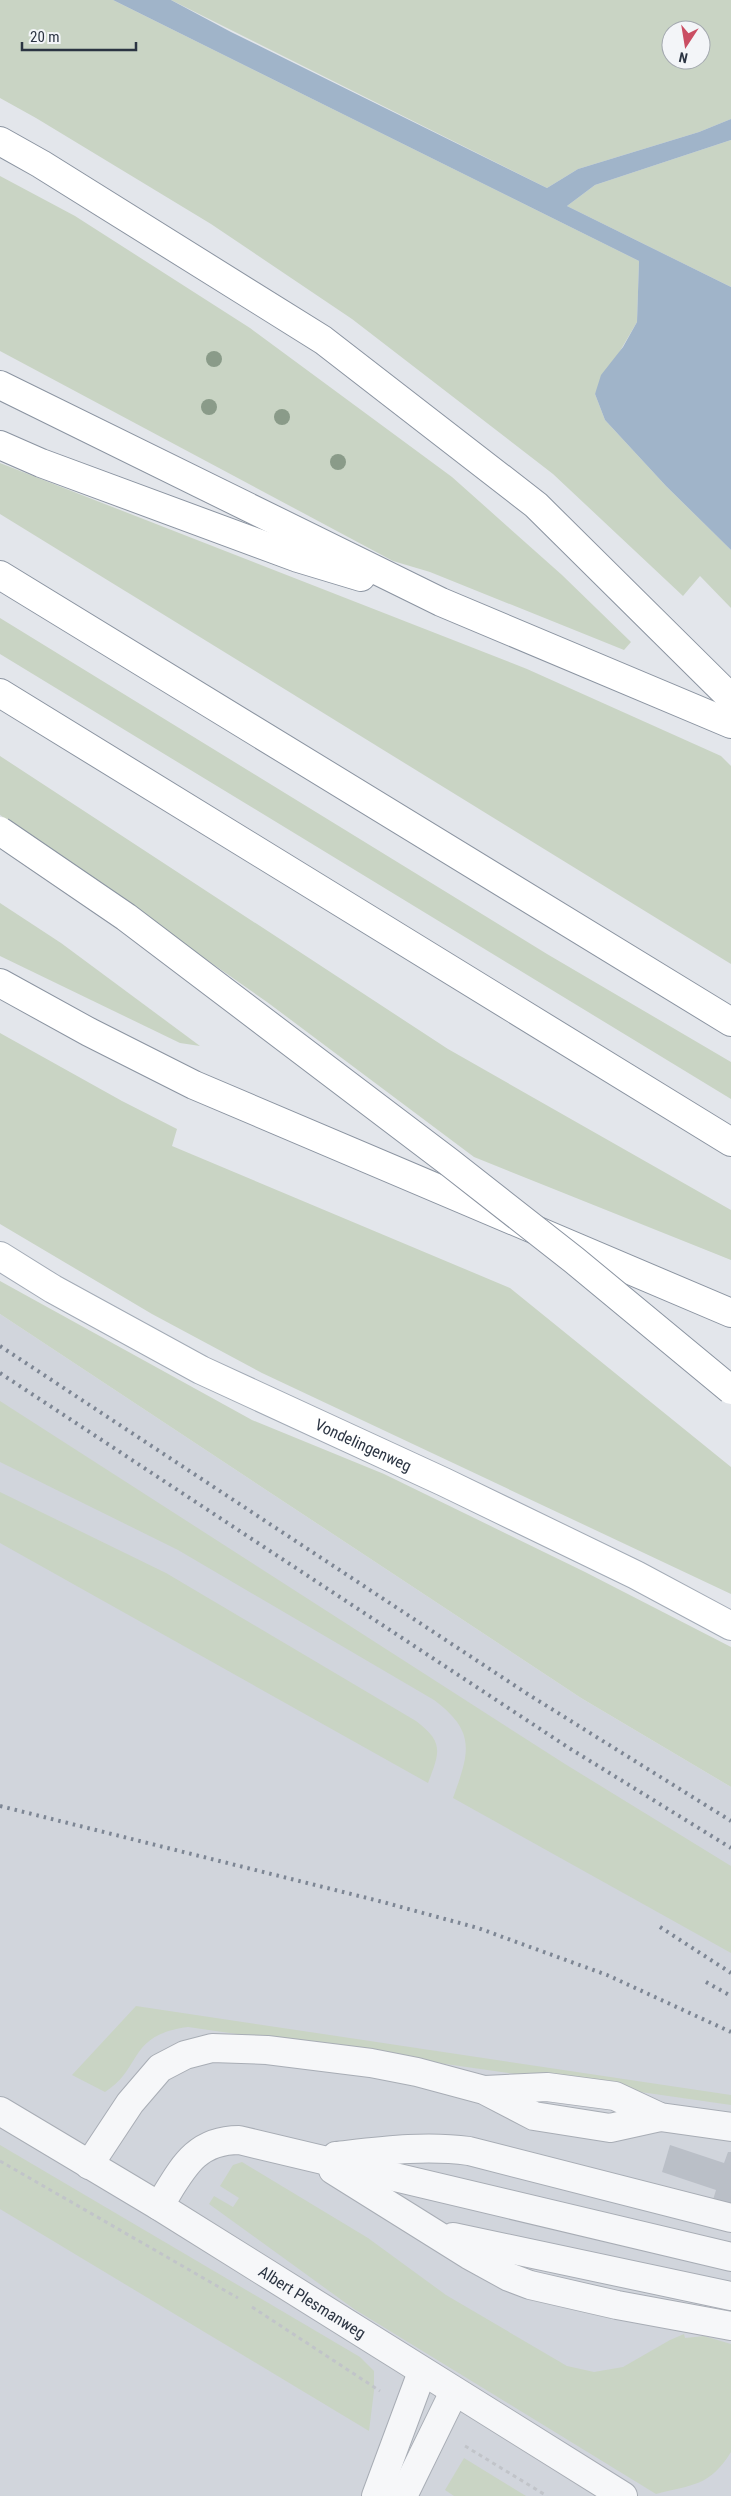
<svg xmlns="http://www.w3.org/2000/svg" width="731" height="2496" font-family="'Roboto Condensed',sans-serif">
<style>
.built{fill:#d1d5dc}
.green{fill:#c9d4c4;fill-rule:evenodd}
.water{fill:#a0b4c9}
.building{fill:#babfc7}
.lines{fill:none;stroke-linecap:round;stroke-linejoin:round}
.minor-casing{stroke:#a8adb5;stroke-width:30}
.major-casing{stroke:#a3abb6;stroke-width:30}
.highway-casing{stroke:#8b94a1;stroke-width:30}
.path{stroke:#c1c4c9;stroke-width:3;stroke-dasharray:4 4;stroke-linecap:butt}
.minor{stroke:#f6f7f9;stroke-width:28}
.major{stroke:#fff;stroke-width:28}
.highway{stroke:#fff;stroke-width:28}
.rail{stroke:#7d8694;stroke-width:4;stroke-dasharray:2.5 5;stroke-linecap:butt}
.highway-bridge-casing{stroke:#8b94a1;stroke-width:30;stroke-linecap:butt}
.highway-bridge{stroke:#fff;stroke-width:28}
.tree{fill:#8a9b89}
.labels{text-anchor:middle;stroke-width:4;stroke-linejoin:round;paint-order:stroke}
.street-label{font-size:16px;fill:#2b3442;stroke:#f3f5f8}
</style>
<rect width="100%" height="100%" fill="#e3e6eb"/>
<!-- built -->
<path class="built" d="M0 1314 581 1698 731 1787V2496H0Z"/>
<!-- green -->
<g class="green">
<path d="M0 0H113L639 261 637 322 595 394 605 420 666 486 731 550V608L700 576 683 596 553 474 352 319 211 224 36 118 0 98Z"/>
<path d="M171 0H731V119L699 132 578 169 547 188ZM671 30H701V60H671Z"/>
<path d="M731 140V287L567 206 595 185Z"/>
<path d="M0 176 75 216 250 328 452 477 562 575 631 642 624 650 430 572 393 561 0 351Z"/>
<path d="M0 463 527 669 721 756 731 766V964L0 514Z"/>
<path d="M0 618 547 954 731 1062V1099L0 654Z"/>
<path d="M0 756 448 1049 731 1210V1260L474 1157 267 1002 0 815Z"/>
<path d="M0 903 61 943 200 1046 180 1043 0 956Z"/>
<path d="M0 1033 122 1101 177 1129 172 1146 510 1288 731 1467V1594L262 1373 152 1314 0 1224Z"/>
<path d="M0 1281 252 1420 384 1474 585 1572 731 1647V1787L581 1698 0 1314Z"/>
<path d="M0 1401 565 1764 731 1866V1953L453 1798C469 1753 477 1732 434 1700L178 1550 0 1462Z"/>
<path d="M0 1492 166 1573 416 1721C444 1742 440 1752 428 1783L0 1543Z"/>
<path d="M136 2006 731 2095V2105L188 2027C127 2035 143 2068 105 2092L72 2075Z"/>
<path d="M0 2145 360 2357 374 2371V2391L369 2431 0 2209Z"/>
<path d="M242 2162 368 2238 446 2295 567 2366 594 2372 623 2367 670 2340 684 2334 685 2338 704 2336 731 2344V2452C709 2487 693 2484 656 2494L354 2309 209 2204 214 2196 233 2207 239 2198 220 2186 233 2165Z"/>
<path d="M464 2458 526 2496H454L445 2490Z"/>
</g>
<!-- water -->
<path class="water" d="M113 0H171L231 32 547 188 578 169 699 132 731 119V140L595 185 567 206 731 287V550L666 486 605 420 595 394 601 375 623 347 637 322 639 261Z"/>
<!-- building -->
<path class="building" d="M670 2145 724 2163 728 2152H731V2206L713 2200 716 2190 662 2172Z"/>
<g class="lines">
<!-- minor casing -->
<g class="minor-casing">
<g id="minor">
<path d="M485 2090 547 2087 615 2096 660 2117 731 2127"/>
<path id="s1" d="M0 2111 159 2206 623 2496"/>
<path d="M336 2156C381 2151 424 2145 469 2151L731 2218"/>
<path d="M89 2165 130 2103 160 2068 185 2055 212 2048 267 2050 371 2063 417 2072 484 2090 534 2116 610 2128 660 2117"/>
<path d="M333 2170 469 2255 509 2277 530 2285 617 2305 731 2326"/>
<path d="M159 2206C181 2172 193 2140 239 2140L731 2257"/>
<path d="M453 2237 731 2296"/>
<path d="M376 2496 422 2372"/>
<path d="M403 2496 454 2392"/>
</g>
</g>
<!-- major casing -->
<g class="major-casing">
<g id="major">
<path id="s2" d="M0 1256 53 1289 201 1370 444 1482 636 1575 731 1626"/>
</g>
</g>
<!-- highway casing -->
<g class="highway-casing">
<g id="highway">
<path d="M0 141 41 164 323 340 536 505 731 698"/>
<path d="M0 385 441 602 731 724"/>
<path d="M0 445 41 463 298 558 361 577"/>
<path d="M0 575 731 1022"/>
<path d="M0 693 731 1142"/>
<path d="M0 983 89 1032 194 1085 731 1313"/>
</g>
</g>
<!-- path -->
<g class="path">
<path d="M0 2161 238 2298"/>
<path d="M252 2307 380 2391"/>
<path d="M465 2446 547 2496"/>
</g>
<!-- minor -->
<use href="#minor" class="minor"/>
<!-- major -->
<use href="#major" class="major"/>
<!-- highway -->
<use href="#highway" class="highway"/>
<!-- rail -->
<g class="rail">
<path d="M0 1346 526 1693 731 1821"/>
<path d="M0 1373 569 1748 731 1848"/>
<path d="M0 1806 379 1901 478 1928 607 1975 731 2032"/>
<path d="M660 1927 731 1973"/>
<path d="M706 1982 731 1996"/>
</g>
<!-- highway-bridge casing -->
<g class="highway-bridge-casing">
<path id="highway-bridge" d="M0 831 126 917 449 1162 574 1260 731 1390"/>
</g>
<!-- highway-bridge -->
<use href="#highway-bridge" class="highway-bridge"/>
</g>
<!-- trees -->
<g class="tree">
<circle cx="214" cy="359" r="8"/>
<circle cx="209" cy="407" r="8"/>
<circle cx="282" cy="417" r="8"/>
<circle cx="338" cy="462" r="8"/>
</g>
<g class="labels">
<!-- street labels -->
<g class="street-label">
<text dy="6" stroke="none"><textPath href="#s2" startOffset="410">Vondelingenweg</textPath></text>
<text dy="6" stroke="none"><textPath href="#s1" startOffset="366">Albert Plesmanweg</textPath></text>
</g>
</g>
<!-- north arrow -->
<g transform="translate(686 45) rotate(192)"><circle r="24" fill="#f3f5f8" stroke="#a3a8af"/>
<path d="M0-4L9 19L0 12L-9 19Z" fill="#ca4e63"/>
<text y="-8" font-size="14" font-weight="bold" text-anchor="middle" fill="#2b3442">N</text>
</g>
<!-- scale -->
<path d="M22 42v8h114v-8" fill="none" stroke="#2b3442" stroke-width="2.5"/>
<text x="30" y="42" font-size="15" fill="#2b3442" stroke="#f3f5f8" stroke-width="4" paint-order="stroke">20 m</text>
</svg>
